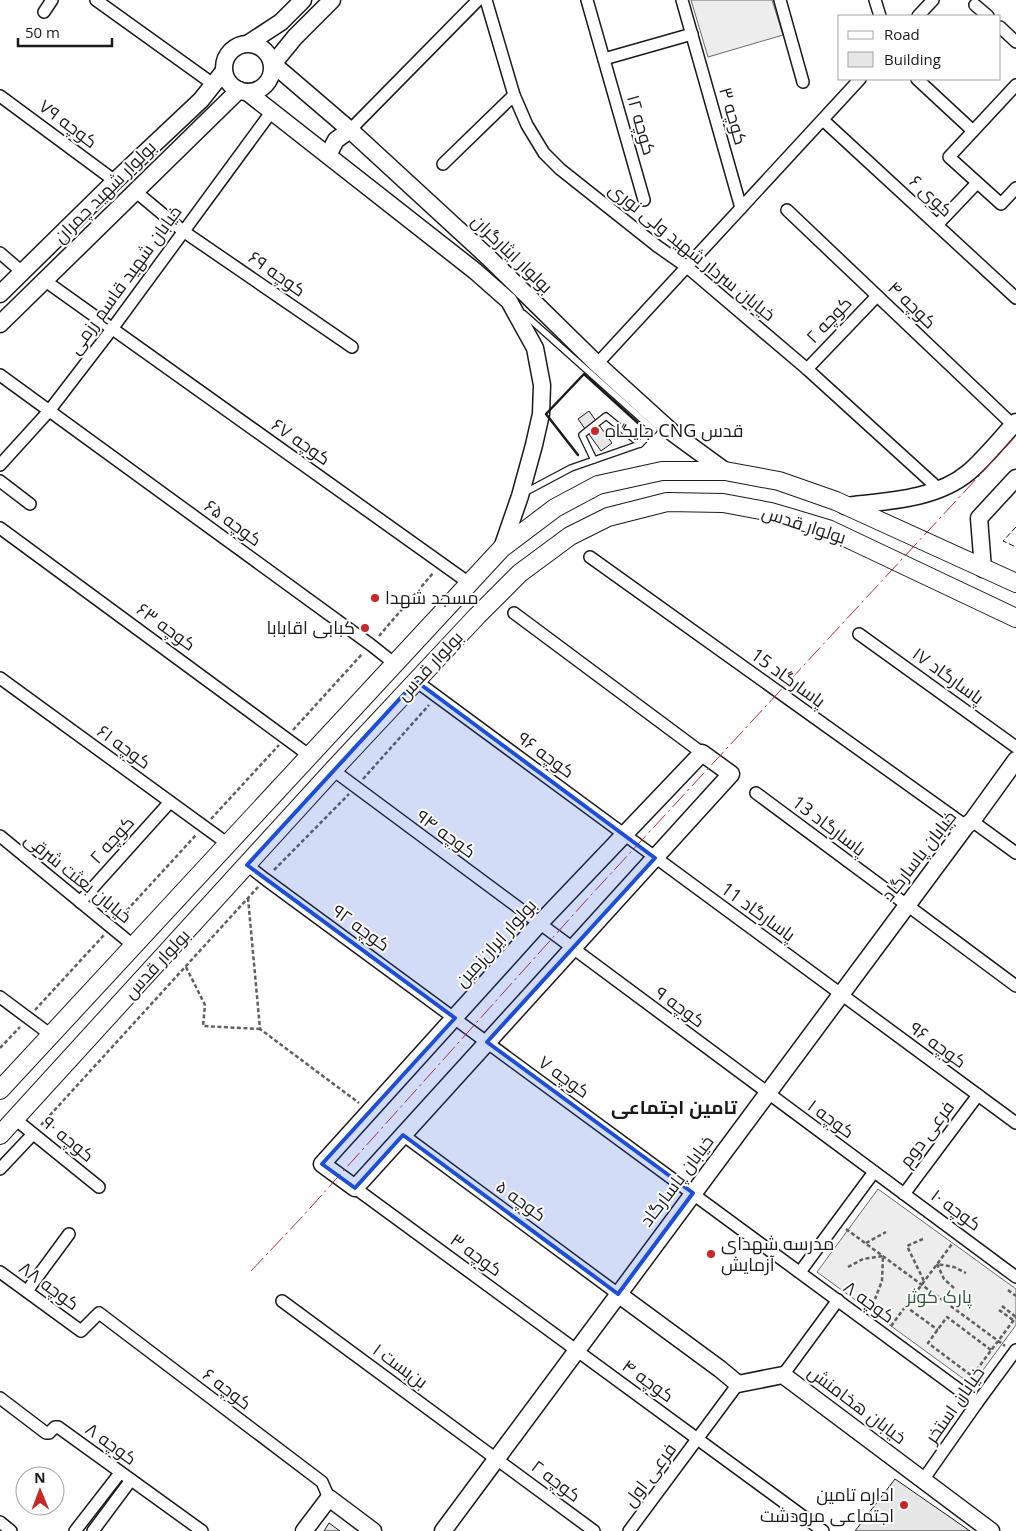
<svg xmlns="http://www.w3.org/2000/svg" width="1016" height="1531" font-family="'Open Sans',Cairo,sans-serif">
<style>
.built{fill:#ededed;stroke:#6a6a6a}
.building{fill:#e6e6e6;stroke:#1a1a1a}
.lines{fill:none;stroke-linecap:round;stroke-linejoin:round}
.lane-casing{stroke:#1a1a1a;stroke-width:8}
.street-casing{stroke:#1a1a1a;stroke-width:14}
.secondary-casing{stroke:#1a1a1a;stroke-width:19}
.primary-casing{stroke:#1a1a1a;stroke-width:20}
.path{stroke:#5f5f5f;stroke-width:2.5;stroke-dasharray:4 2.5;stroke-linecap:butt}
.lane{stroke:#fff;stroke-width:5.5}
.street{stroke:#fff;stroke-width:11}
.secondary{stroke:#fff;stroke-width:16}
.primary{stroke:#fff;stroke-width:18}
.fence{stroke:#1a1a1a;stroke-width:1;stroke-dasharray:6 2.5;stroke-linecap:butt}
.wall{stroke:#1a1a1a;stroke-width:2.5}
.power{stroke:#c62828;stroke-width:1;stroke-dasharray:18 4 2.5 4;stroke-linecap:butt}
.marked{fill:#1d4ed8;fill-opacity:0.2;stroke:#1d4ed8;stroke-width:4;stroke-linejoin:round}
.poi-dot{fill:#c62828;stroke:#fff;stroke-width:2}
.labels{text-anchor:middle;stroke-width:4;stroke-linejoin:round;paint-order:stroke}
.street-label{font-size:18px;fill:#1a1a1a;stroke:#fff}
.poi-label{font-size:18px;fill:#1a1a1a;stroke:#fff;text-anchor:start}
.park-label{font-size:18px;fill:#2b5a34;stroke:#fff}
.neighbourhood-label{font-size:19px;font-weight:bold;fill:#1a1a1a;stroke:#fff}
</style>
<rect width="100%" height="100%" fill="#fff"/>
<!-- built -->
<g class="built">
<path d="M691 0H772L783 35 708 57Z"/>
<path d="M878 1189 1016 1289V1325L972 1385 817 1272Z"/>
</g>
<!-- building -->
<g class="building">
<path d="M589 411 612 443 601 451 578 419Z"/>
<path d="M895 1479 970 1531H855Z"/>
<path d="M329 1523 340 1531H324Z"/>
</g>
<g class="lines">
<!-- lane casing -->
<g class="lane-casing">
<g id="lane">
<path d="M524 314 654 430 640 444 571 468 524 493"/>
<path d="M594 460 582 435 606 416 640 444"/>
</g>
</g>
<!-- street casing -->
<g class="street-casing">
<g id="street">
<path d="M96 0 213 84"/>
<path d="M486 0 514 95 527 125 544 153 560 169 657 246 687 267 807 369 940 490"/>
<path d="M587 0 644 200"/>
<path d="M682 0 741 208"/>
<path d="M780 0 803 82"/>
<path d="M875 0 880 16"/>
<path d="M975 5 988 16"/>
<path d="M44 12 52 0"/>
<path d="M918 16 933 0"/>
<path d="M1000 27 1016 42"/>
<path d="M604 59 692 34"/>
<path d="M917 79 973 131"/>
<path d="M1016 85 949 157 1001 204 1016 188"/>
<path d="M0 96 115 181"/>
<path d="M823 120 1016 298"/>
<path d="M350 130 478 0"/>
<path d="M443 164 514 95"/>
<path d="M135 191 183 231 352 347"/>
<path d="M787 210 1013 425"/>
<path d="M937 225 977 183"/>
<path d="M0 253 22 272"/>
<path d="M44 280 469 583"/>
<path d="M597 364 860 79"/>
<path d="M807 369 877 296"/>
<path d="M0 375 371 645 395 664"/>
<path d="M0 465 49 411 112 329 272 111"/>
<path d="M0 481 30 504"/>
<path d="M0 528 310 756"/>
<path d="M590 557 966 826"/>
<path d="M514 613 702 753"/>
<path d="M859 634 1016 747"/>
<path d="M0 678 228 844"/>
<path d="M416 681 1016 1123"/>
<path d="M333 770 1016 1277"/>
<path d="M756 793 1016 986"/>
<path d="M972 821 1016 853"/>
<path d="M0 836 134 946"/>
<path d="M247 865 265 879 977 1403"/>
<path d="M80 902 170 802"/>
<path d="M0 997 51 1035"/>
<path d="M15 1119 99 1187"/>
<path d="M403 1135 618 1294"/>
<path d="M0 1169 33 1134"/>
<path d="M355 1188 823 1531"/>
<path d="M904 1194 978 1095"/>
<path d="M0 1272 81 1331 99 1313 322 1482 329 1498"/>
<path d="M800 1272 874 1172"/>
<path d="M27 1291 69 1234"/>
<path d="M282 1301 594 1531"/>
<path d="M783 1375 838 1300"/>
<path d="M0 1398 46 1433H49L55 1427H58L202 1531"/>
<path d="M923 1480 977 1403 1016 1350"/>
<path d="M0 1522 11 1531"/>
<path d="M75 1531 120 1473"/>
<path d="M93 1531 131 1480"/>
<path d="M629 1531 738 1384"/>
</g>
</g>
<!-- secondary casing -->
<g class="secondary-casing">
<g id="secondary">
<path d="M332 0 295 37 273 64 350 130 488 257 597 364 673 433 725 471"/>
<path d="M249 43 281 22 303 0"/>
<circle cx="248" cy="68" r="24"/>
<path d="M247 92 475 271 509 301 535 348 542 385 541 414 534 445 520 496 502 548"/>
<path d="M328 155 336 140 350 130"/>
<path d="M0 294 115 181 201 100 224 71"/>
<path d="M0 324 239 90"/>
<path d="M845 506C886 501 936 500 969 472 985 458 1001 438 1016 422"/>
<path d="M983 569 979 518 1016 478"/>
<path d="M702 753 731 774 355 1188 322 1164 539 924Z"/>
<path d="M618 1294 720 1369 738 1384 783 1375 991 1531"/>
<path d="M304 1531 329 1498 373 1531"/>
<path d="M443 1531 966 826 972 821 1016 760"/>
</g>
</g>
<!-- primary casing -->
<g class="primary-casing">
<g id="primary">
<path d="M0 1090 502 548 555 508 598 485 662 471H725L779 481 836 501 1016 583"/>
<path d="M0 1135 333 770 477 616 520 573 570 536 608 517 667 502 723 503 771 512 828 529 1016 618"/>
</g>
</g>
<!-- path -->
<g class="path">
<path d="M379 636 434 572"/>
<path d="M293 730 363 653"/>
<path d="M363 779 429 705"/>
<path d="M211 819 279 745"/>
<path d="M274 870 349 794"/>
<path d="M248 898 260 1029 359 1103"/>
<path d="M118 920 196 835"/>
<path d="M186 967 205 1005 203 1026 260 1029"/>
<path d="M35 1010 104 935"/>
<path d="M0 1048 20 1027"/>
<path d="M41 1125 258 887"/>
<path d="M846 1229 1005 1346"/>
<path d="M923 1239 907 1246 924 1281"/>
<path d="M866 1243 886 1232"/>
<path d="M848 1267 863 1259 883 1256 882 1281 875 1299"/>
<path d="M954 1288 944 1279 937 1264 954 1267 966 1273"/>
<path d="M1008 1290 1016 1296"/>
<path d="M905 1306 938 1330"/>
<path d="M1002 1306 1016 1317"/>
<path d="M999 1310 1013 1320"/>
<path d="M891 1326 952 1244"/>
<path d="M991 1350 947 1317 928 1343 972 1376 1016 1317"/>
</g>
<!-- lane -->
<use href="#lane" class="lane"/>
<!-- street -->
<use href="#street" class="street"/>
<!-- secondary -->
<use href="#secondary" class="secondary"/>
<!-- primary -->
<use href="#primary" class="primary"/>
<!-- fence -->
<path class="fence" d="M1016 527 1003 541 1016 547"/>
<!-- wall -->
<path class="wall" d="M578 455 546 414 584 374 638 423"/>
<!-- power -->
<path class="power" d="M251 1271 302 1217 591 895 1016 436"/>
</g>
<!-- marked area -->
<path class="marked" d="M416 681 655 858 487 1042 693 1193 618 1294 403 1135 355 1188 322 1164 455 1018 247 865Z"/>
<!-- markers -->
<g class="poi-dot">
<circle cx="595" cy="431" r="5"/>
<circle cx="375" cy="598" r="5"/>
<circle cx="365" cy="628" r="5"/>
<circle cx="711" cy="1254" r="5"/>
<circle cx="904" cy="1505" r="5"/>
</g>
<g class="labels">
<!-- street labels -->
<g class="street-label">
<text transform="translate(733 116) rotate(74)" y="6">کوچه ۳</text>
<text transform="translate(68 124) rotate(37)" y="6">کوچه ۷۹</text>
<text transform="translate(641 125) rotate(74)" y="6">کوچه ۱۲</text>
<text transform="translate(105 192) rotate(-45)" y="6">بولوار شهید چمران</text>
<text transform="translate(931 196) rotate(43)" y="6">کوی ۶</text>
<text transform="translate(692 252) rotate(39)" y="6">خیابان سردار شهید ولی نوری</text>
<text transform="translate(512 254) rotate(44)" y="6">بولوار ایثارگران</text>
<text transform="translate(277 274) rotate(35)" y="6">کوچه ۶۹</text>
<text transform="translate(125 280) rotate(-54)" y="6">خیابان شهید قاسم رزمی</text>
<text transform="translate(912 305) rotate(44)" y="6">کوچه ۴</text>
<text transform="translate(829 320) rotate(-46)" y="6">کوچه ۲</text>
<text transform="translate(301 442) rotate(35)" y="6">کوچه ۶۷</text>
<text transform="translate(233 523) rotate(36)" y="6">کوچه ۶۵</text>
<text transform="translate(804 525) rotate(18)" y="6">بولوار قدس</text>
<text transform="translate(166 627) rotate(36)" y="6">کوچه ۶۳</text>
<text transform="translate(430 666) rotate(-47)" y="6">بولوار قدس</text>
<text transform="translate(948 676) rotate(36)" y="6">پاسارگاد ۱۷</text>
<text transform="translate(788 678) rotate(36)" y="6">پاسارگاد 15</text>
<text transform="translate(124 747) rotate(36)" y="6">کوچه ۶۱</text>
<text transform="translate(546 755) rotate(36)" y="6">کوچه ۹۶</text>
<text transform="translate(829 826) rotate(37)" y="6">پاسارگاد 13</text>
<text transform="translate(446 834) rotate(36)" y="6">کوچه ۹۴</text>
<text transform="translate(112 840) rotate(-48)" y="6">کوچه ۲</text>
<text transform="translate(919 856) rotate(-52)" y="6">خیابان پاسارگاد</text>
<text transform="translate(78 878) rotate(39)" y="6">خیابان بعثت شرقی</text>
<text transform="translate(758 912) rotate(36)" y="6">پاسارگاد 11</text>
<text transform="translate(361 928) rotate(36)" y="6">کوچه ۹۲</text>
<text transform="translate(496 943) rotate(-48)" y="6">بولوار ایران‌زمین</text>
<text transform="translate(157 964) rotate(-47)" y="6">بولوار قدس</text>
<text transform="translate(680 1007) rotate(36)" y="6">کوچه ۹</text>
<text transform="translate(938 1045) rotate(36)" y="6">کوچه ۹۶</text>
<text transform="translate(564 1077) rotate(36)" y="6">کوچه ۷</text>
<text transform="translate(831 1119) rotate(36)" y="6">کوچه ۱</text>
<text transform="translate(927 1134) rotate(-53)" y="6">فرعی دوم</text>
<text transform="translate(68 1139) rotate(39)" y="6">کوچه ۹۰</text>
<text transform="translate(677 1181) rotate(-53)" y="6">خیابان پاسارگاد</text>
<text transform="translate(521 1201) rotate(36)" y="6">کوچه ۵</text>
<text transform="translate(956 1210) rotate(36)" y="6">کوچه ۱۰</text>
<text transform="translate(476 1255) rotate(36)" y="6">کوچه ۳</text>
<text transform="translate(49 1286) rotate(36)" y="6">کوچه ۸۸</text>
<text transform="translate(869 1302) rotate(36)" y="6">کوچه ۸</text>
<text transform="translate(400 1366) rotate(36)" y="6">بن‌بست ۱</text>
<text transform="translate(648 1381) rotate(36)" y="6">کوچه ۴</text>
<text transform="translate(227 1389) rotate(37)" y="6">کوچه ۶</text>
<text transform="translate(857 1405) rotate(37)" y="6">خیابان هخامنش</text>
<text transform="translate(955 1405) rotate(-55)" y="6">خیابان استخر</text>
<text transform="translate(111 1444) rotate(36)" y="6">کوچه ۸</text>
<text transform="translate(650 1475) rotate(-53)" y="6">فرعی اول</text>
<text transform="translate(556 1481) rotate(37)" y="6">کوچه ۲</text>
</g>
<!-- poi labels -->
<g class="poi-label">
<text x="605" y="437">جایگاه CNG قدس</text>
<text x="385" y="604">مسجد شهدا</text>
<text x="355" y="634" text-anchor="end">کبابی اقابابا</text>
<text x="721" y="1250">مدرسه شهدای<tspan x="721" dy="21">آزمایش</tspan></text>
<text x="894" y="1501" text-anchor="end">اداره تامین<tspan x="894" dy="21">اجتماعی مرودشت</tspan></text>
</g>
<!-- park labels -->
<g class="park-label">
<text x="939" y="1303">پارک کوثر</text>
</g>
<!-- neighbourhood labels -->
<g class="neighbourhood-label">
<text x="674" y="1114">تامین اجتماعی</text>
</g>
</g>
<!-- legend -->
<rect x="838" y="15" width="162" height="65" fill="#ffffff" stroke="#a3a3a3"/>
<rect x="848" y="31" width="25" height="8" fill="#ffffff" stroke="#a3a3a3"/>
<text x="884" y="40" font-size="15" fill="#1a1a1a">Road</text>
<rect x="848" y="52" width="25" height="15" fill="#e6e6e6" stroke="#a3a3a3"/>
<text x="884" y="65" font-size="15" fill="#1a1a1a">Building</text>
<!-- north arrow -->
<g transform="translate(40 1491) rotate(359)"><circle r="24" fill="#ffffff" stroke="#a3a3a3"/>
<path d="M0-4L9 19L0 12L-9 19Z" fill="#c62828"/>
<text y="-8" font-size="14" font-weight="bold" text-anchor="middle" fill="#1a1a1a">N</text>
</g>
<!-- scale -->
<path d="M18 38v8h94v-8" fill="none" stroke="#1a1a1a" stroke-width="2.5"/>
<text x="25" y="38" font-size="15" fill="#1a1a1a" stroke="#ffffff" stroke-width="4" paint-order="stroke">50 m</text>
</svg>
